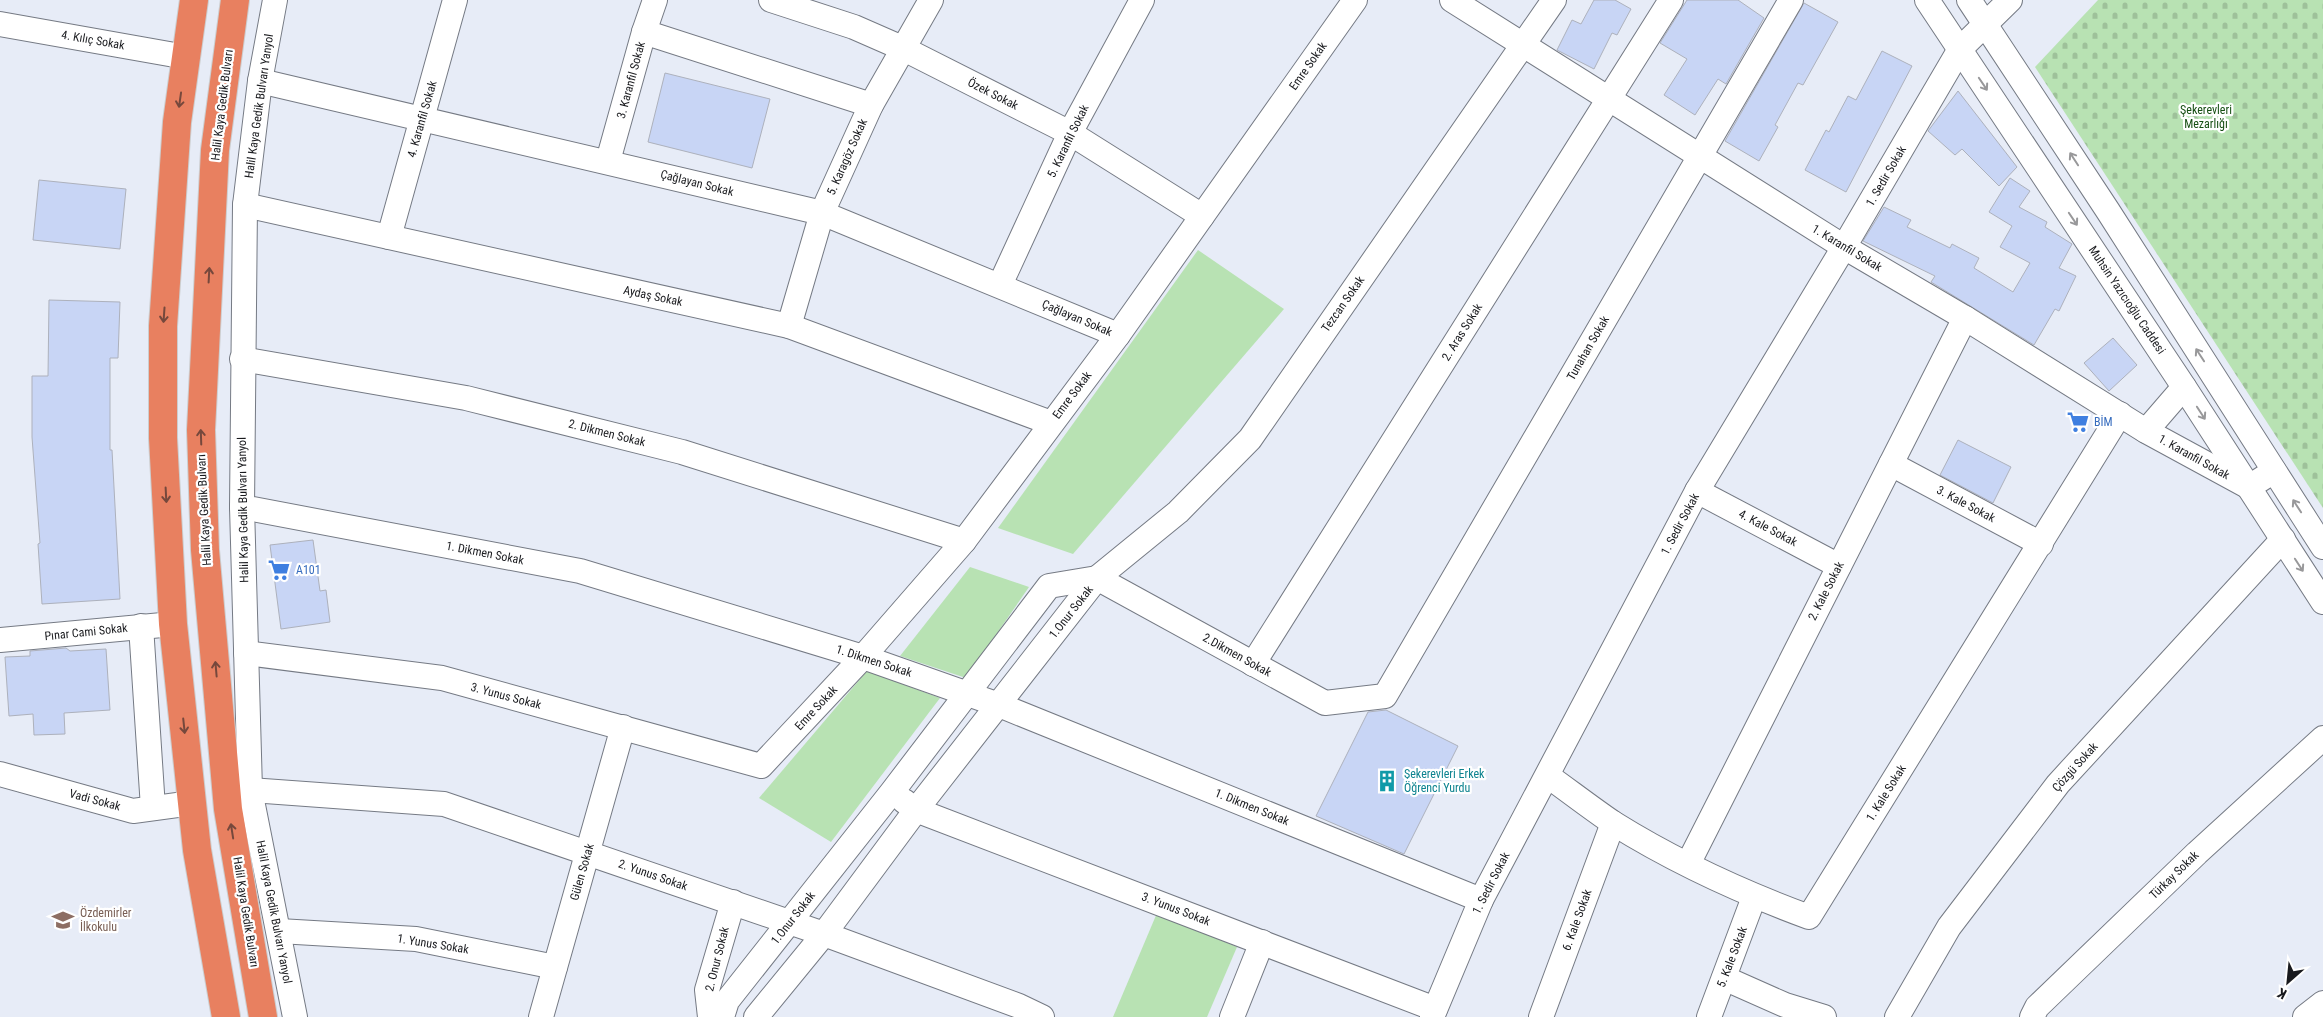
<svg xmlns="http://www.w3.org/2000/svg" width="2323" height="1017" font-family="'Roboto Condensed',sans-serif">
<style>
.cemetery{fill:url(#cemetery-stones)}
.park{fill:#b8e2b3}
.building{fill:#c8d5f5;stroke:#adb1bc}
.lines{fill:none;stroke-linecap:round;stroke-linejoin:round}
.minor-casing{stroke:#757a84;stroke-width:26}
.highway-casing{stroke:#cccdce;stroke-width:30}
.minor{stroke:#fff;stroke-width:24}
.highway{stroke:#e88060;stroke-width:28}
.oneway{stroke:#98989a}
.oneway2{stroke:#76483c}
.labels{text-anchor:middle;stroke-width:4.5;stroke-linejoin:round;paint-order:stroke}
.street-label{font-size:12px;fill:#191a1e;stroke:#fff}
.park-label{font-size:12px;fill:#154e12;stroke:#fff}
.shop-label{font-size:12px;fill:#366cbe;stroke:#fff;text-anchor:start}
.culture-label{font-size:12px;fill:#0d838f;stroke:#fff;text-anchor:start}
.education-label{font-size:12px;fill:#785e54;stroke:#fff;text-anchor:start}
</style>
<defs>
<pattern id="cemetery-stones" width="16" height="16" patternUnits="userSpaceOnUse" patternTransform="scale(1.25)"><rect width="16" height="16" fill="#b8e2b3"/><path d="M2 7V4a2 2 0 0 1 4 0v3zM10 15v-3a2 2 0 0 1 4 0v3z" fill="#9ec19a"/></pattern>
</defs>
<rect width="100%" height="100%" fill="#e7ecf7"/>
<!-- cemetery -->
<path class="cemetery" d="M2098 0H2323V508L2035 67Z"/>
<!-- park -->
<g class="park">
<path d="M1198 250 1284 309 1073 554 998 528Z"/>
<path d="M970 567 1029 587 966 678 900 656Z"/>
<path d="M867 671 940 698 831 842 759 798Z"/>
<path d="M1157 913 1237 947 1207 1017H1113Z"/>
</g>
<!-- building -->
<g class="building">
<path d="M1594 0H1615L1631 9 1617 35 1612 33 1594 69 1557 50 1572 20 1581 24Z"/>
<path d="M1687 0H1738L1764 18 1726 84 1718 79 1695 115 1664 95 1687 59 1660 43Z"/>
<path d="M1804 3 1838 22 1803 85 1798 83 1775 125 1778 127 1759 161 1725 141Z"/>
<path d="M1882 51 1912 66 1846 192 1805 170 1826 130 1829 132 1848 96 1856 100Z"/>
<path d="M665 73 770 99 752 168 648 142Z"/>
<path d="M1958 91 2017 167 1999 186 1962 149 1955 155 1928 131Z"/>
<path d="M2010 178 2030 191 2019 207 2047 222 2045 227 2072 244 2059 268 2076 276 2059 311 2055 309 2034 345 1931 282 1935 276 1863 241 1884 207 1911 220 1907 227 1950 248 1952 244 1979 258 1974 268 2013 292 2030 263 2000 247 2012 226 1989 212Z"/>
<path d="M39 180 126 189 120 249 33 240Z"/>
<path d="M49 300 120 302 118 358H110V450H112L120 599 42 604 38 544 40 543 32 437V376H48Z"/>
<path d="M2113 338 2137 365 2109 391 2084 363Z"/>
<path d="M1958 440 2011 467 1993 503 1940 475Z"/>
<path d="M313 540 320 591 326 590 330 622 281 629 270 545Z"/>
<path d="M66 648 70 651 106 649 110 710 64 713 65 734 34 735 33 714 9 716 5 657 30 656V651Z"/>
<path d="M1386 710 1458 746 1404 854 1316 816 1368 712Z"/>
</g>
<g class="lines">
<!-- minor casing -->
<g class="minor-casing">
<g id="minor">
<path d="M275 0 260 81 245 205 242 507 250 790 295 1017"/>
<path d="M771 0 854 27 902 48 1070 133 1202 216"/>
<path d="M1452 0 1844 247 1965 318 2146 431 2249 487 2274 471"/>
<path d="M1927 0 2184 387 2323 602"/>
<path d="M1969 0 2108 211 2323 547"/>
<path d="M0 24 186 57"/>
<path d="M644 32 871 105"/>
<path d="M260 81 822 213 1118 335"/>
<path d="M608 161 644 32 655 0"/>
<path d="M245 205 789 326 1051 423"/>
<path d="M389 237 455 0"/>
<path d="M1000 285 1070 133 1142 0"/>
<path d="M789 326 822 213 871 105 931 0"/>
<path d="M242 359 466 398 682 452 964 541"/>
<path d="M2146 431 2184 387"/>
<path d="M1891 464 2041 544"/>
<path d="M1697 491 1839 566"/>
<path d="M242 507 580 571 863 657 999 705 1481 900"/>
<path d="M1097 578 1325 703 1385 696 1791 0"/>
<path d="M141 626 153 808"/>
<path d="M0 640 173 624"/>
<path d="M246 653 442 678 761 766 863 657 964 541 1118 335 1355 0"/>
<path d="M1253 664 1671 0"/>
<path d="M0 774 133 811 192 803"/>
<path d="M1548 776C1569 791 1591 808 1613 823 1674 861 1741 892 1809 917L2120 414"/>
<path d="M250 790 444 804 824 934 1019 1006 1042 1017"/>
<path d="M904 801 916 810 1435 1009"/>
<path d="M1688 864 1965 318"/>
<path d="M279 931 416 939 555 967"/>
<path d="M1724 978 1785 1005 1824 1017"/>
<path d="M541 1017 623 727"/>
<path d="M710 1017 707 990 733 902"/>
<path d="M722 1017 727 1001 892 792 1049 586 1097 578"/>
<path d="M756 1017 824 934 916 810 1097 578 1178 512 1250 439 1554 0"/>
<path d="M1232 1017 1262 942"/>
<path d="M1432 1017 1481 900 1697 491 1844 247 1960 49 2010 0"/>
<path d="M1541 1017 1613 823"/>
<path d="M1709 1017 1754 897"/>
<path d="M1897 1017 1949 927 2058 784 2283 539"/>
<path d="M2032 1017 2037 1007 2197 853 2323 738"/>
<path d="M2305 1017 2323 1003"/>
</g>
</g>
<!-- highway casing -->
<g class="highway-casing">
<g id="highway">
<path d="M194 0 177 122 163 326V438L173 624 192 803 197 850 226 1017"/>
<path d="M235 0 215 150 201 430 205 550 228 809 263 1017"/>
</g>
</g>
<!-- minor -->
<use href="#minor" class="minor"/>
<!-- highway -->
<use href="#highway" class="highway"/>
</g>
<!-- one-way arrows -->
<defs><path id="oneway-shaft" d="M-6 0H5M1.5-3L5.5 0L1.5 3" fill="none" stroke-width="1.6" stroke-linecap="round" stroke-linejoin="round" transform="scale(1.25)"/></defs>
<g class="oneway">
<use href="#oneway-shaft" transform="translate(1983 84) rotate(56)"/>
<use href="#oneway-shaft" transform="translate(2074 159) rotate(-123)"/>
<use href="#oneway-shaft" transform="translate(2073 219) rotate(56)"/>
<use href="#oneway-shaft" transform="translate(2200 355) rotate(-123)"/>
<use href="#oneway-shaft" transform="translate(2201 413) rotate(57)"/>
<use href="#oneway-shaft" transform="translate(2297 506) rotate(-123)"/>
<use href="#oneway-shaft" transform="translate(2299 565) rotate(57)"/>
</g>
<g class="oneway2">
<use href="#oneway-shaft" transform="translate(180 100) rotate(98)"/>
<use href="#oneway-shaft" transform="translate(209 275) rotate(-87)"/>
<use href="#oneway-shaft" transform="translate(164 315) rotate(94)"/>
<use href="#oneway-shaft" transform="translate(201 437) rotate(-92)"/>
<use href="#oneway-shaft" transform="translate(166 495) rotate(87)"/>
<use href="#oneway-shaft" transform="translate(216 669) rotate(-95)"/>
<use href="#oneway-shaft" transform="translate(184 726) rotate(84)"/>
<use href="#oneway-shaft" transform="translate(232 831) rotate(-99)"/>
</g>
<!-- icons -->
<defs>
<g id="supermarket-bare" transform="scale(1.725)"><path d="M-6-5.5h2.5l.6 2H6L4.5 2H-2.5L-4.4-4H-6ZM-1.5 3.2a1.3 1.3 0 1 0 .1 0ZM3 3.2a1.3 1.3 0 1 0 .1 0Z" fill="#3f7fe0" stroke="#fff" stroke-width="2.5" paint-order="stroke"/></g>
<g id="building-bare" transform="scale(1.725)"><path d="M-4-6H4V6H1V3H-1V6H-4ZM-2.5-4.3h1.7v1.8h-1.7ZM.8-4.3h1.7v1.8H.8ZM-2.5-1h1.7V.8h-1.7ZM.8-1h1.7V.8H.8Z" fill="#0f9aa8" stroke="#fff" stroke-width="2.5" paint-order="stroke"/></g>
<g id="school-bare" transform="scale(1.725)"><path d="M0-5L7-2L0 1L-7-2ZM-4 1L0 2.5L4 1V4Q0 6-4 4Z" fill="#8d6e63" stroke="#fff" stroke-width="2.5" paint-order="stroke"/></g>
</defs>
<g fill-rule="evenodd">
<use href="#supermarket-bare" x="2078" y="422"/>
<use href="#supermarket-bare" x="279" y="570"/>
<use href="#building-bare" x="1387" y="781"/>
<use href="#school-bare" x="63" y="920"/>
</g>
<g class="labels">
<!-- street labels -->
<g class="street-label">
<text transform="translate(93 40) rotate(10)" y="4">4. Kılıç Sokak</text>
<text transform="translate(1308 66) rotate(-55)" y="4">Emre Sokak</text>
<text transform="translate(631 80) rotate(-75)" y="4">3. Karanfil Sokak</text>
<text transform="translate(993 94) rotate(27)" y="4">Özek Sokak</text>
<text transform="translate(222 105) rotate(-83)" y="4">Halil Kaya Gedik Bulvarı</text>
<text transform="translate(259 106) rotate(-82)" y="4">Halil Kaya Gedik Bulvarı Yanyol</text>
<text transform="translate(422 119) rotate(-74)" y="4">4. Karanfil Sokak</text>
<text transform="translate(1068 141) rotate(-64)" y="4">5. Karanfil Sokak</text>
<text transform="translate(847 157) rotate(-66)" y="4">5. Karagöz Sokak</text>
<text transform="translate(1886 176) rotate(-60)" y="4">1. Sedir Sokak</text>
<text transform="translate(697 183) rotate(14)" y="4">Çağlayan Sokak</text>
<text transform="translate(1847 248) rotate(31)" y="4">1. Karanfil Sokak</text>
<text transform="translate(653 296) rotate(12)" y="4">Aydaş Sokak</text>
<text transform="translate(2127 300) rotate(56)" y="4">Muhsin Yazıcıoğlu Caddesi</text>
<text transform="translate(1343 304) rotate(-55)" y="4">Tezcan Sokak</text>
<text transform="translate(1077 318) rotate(23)" y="4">Çağlayan Sokak</text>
<text transform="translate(1462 332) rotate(-58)" y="4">2. Aras Sokak</text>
<text transform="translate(1588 348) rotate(-60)" y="4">Tunahan Sokak</text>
<text transform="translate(1072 395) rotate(-53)" y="4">Emre Sokak</text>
<text transform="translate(607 433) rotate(14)" y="4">2. Dikmen Sokak</text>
<text transform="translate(2194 457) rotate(29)" y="4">1. Karanfil Sokak</text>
<text transform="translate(1966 504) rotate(28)" y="4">3. Kale Sokak</text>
<text transform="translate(204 510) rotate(-93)" y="4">Halil Kaya Gedik Bulvarı</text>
<text transform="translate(243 510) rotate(-91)" y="4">Halil Kaya Gedik Bulvarı Yanyol</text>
<text transform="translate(1680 524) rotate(-62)" y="4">1. Sedir Sokak</text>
<text transform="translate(1768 528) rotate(28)" y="4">4. Kale Sokak</text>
<text transform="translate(485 553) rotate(11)" y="4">1. Dikmen Sokak</text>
<text transform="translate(1826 591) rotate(-63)" y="4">2. Kale Sokak</text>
<text transform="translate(1071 612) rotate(-52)" y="4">1.Onur Sokak</text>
<text transform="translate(86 632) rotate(-6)" y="4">Pınar Cami Sokak</text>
<text transform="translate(1237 655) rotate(29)" y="4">2.Dikmen Sokak</text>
<text transform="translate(874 661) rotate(18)" y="4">1. Dikmen Sokak</text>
<text transform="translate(506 696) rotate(15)" y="4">3. Yunus Sokak</text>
<text transform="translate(816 708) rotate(-47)" y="4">Emre Sokak</text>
<text transform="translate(2075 767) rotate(-48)" y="4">Çözgü Sokak</text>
<text transform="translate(1886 793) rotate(-58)" y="4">1. Kale Sokak</text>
<text transform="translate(95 800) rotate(15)" y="4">Vadi Sokak</text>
<text transform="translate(1252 807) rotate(22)" y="4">1. Dikmen Sokak</text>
<text transform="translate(582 872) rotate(-74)" y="4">Gülen Sokak</text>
<text transform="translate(653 875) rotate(19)" y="4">2. Yunus Sokak</text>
<text transform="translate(2174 875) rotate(-44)" y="4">Türkay Sokak</text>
<text transform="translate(1491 883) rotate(-63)" y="4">1. Sedir Sokak</text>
<text transform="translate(1176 909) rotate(21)" y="4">3. Yunus Sokak</text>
<text transform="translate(246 912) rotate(81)" y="4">Halil Kaya Gedik Bulvarı</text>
<text transform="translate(274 912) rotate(79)" y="4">Halil Kaya Gedik Bulvarı Yanyol</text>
<text transform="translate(793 918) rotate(-52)" y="4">1.Onur Sokak</text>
<text transform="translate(1577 920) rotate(-70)" y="4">6. Kale Sokak</text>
<text transform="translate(433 944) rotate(9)" y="4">1. Yunus Sokak</text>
<text transform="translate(1732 957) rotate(-69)" y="4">5. Kale Sokak</text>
<text transform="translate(717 959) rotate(-76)" y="4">2. Onur Sokak</text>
</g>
<!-- park labels -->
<g class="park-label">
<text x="2206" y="114">Şekerevleri<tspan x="2206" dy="14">Mezarlığı</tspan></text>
</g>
<!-- shop labels -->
<g class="shop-label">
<text x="2094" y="426">BİM</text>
<text x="296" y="574">A101</text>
</g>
<!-- culture labels -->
<g class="culture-label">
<text x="1404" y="778">Şekerevleri Erkek<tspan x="1404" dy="14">Öğrenci Yurdu</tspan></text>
</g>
<!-- education labels -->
<g class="education-label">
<text x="80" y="917">Özdemirler<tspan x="80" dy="14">İlkokulu</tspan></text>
</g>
</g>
<!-- north arrow -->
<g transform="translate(2288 982) rotate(207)" stroke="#ffffff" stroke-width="4" paint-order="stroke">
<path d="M0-4L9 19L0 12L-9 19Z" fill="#191a1e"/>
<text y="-8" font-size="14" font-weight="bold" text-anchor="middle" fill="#191a1e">K</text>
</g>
</svg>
